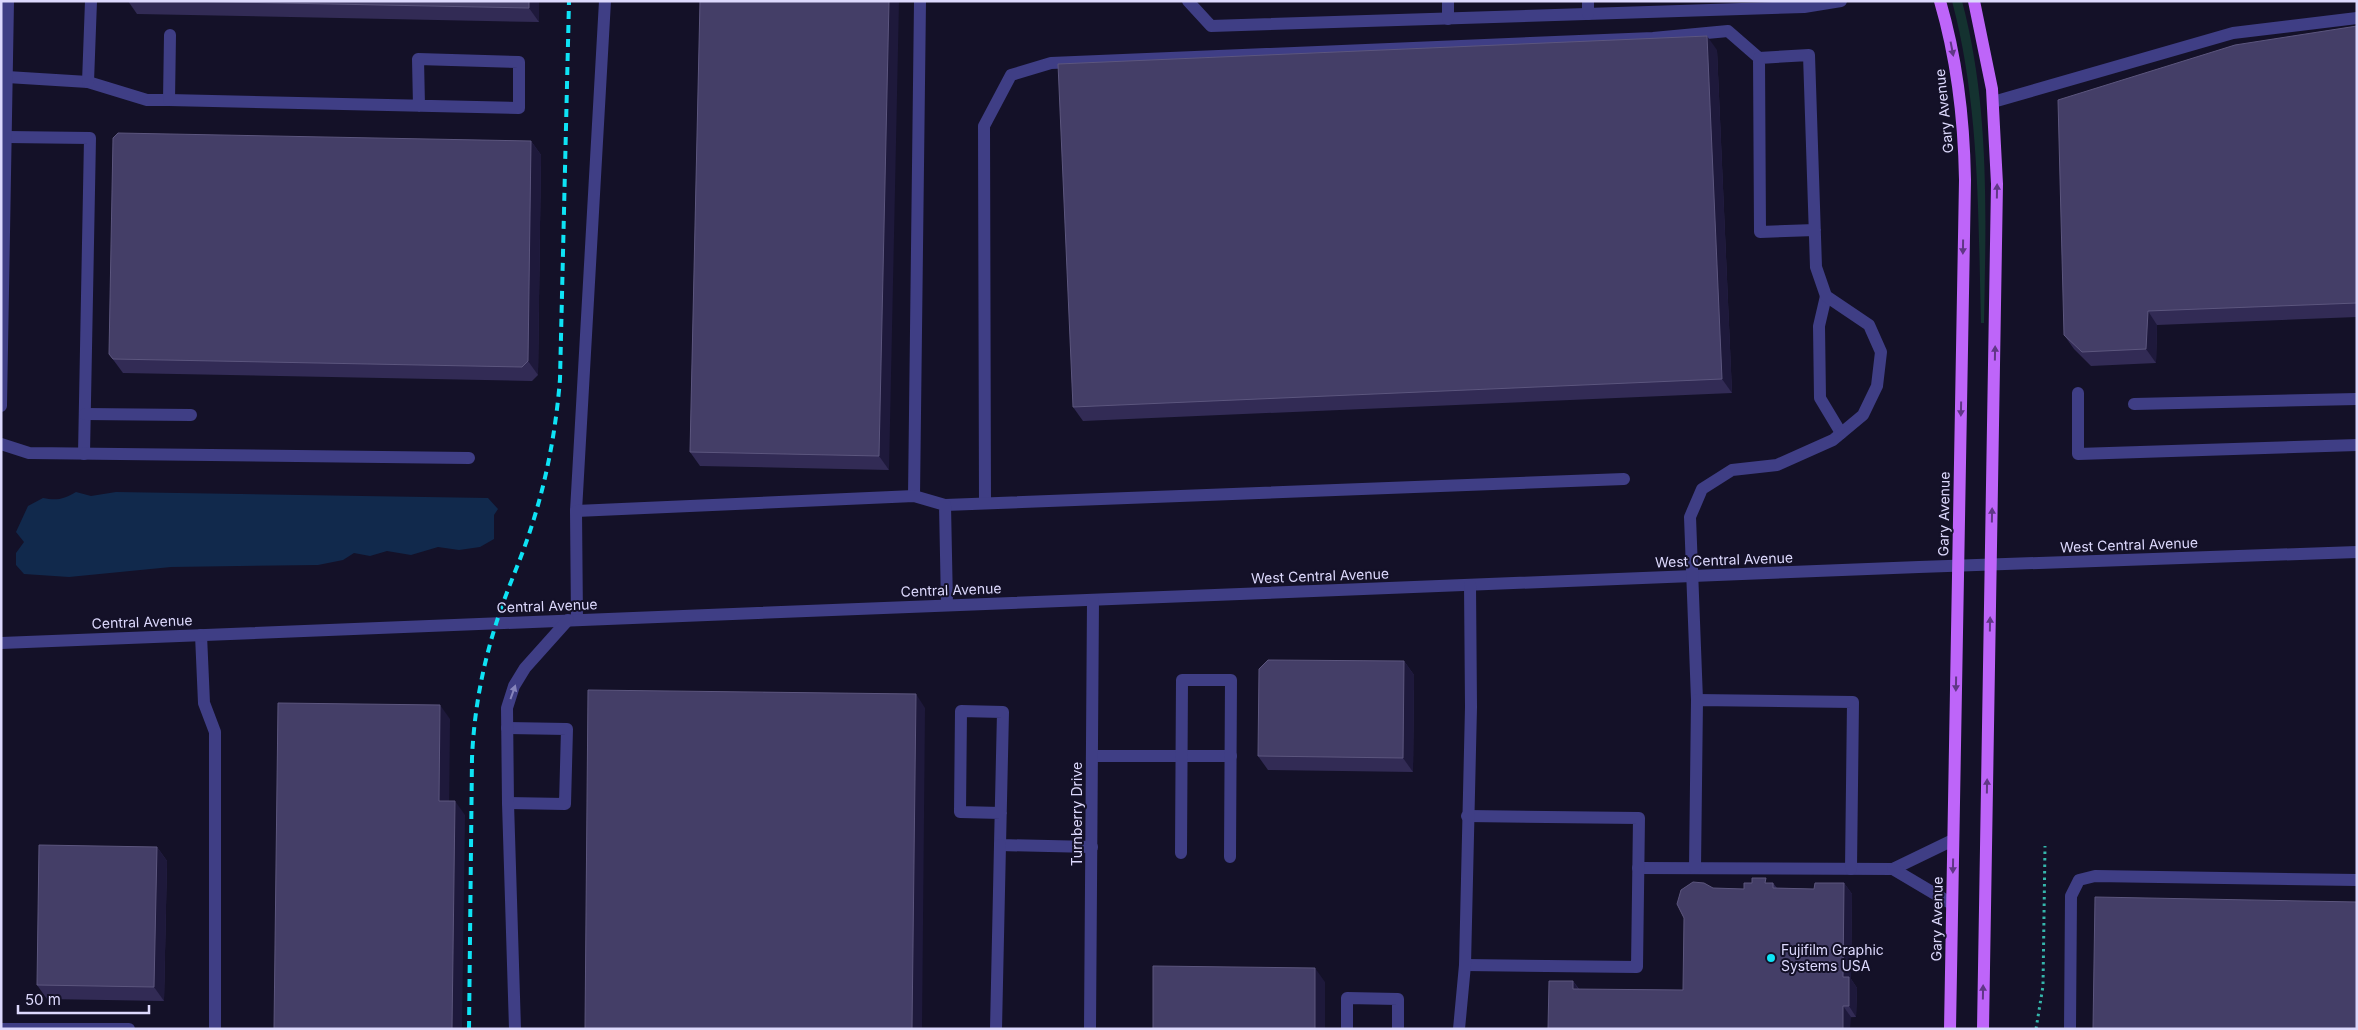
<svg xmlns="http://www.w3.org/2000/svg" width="2358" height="1030" font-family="Inter,sans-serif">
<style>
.green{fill:#143230}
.water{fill:#11294c}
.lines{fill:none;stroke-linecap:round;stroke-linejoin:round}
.path{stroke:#35b6ab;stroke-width:3;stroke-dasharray:2.5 4;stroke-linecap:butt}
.minor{stroke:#3f3e85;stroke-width:12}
.major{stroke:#be65f9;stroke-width:12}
.rail{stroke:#0ee3f5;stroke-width:4;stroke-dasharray:8 6;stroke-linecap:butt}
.wall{fill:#322b55}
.shaded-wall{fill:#1e193b}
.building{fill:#443e67;stroke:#5c567e}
.oneway{fill:#603786}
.oneway2{fill:#8684bb}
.poi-dot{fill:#0ee3f5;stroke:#141128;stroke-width:2}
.labels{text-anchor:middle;stroke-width:4;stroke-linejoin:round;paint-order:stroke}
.street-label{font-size:14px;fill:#ddd9fd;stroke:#141128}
.poi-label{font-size:14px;fill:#ddd9fd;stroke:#141128;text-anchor:start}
</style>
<rect width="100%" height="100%" fill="#141128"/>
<!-- green -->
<path class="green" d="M1952 1H1962C1990 107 1986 215 1984 323H1981C1978 215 1980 106 1952 1Z"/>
<!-- water -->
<path class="water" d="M76 492 91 496 116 492 488 498 498 509 494 515V539L480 547 459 550 438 547 411 555 387 551 370 556 354 553 343 560 318 565 171 567 69 577 24 574 16 565V553L24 542 16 532 28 506 43 498C57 501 64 499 76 492Z"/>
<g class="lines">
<!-- path -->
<path class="path" d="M2036 1029 2043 986 2045 846"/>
<!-- minor -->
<g class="minor">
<path d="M1188 1 1211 26 1804 7 1841 1"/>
<path d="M1588 14V1"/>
<path d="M1448 19V1"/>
<path d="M7 77 88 82 147 100H169L519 108V62L418 59 419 106"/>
<path d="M88 82 91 1"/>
<path d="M169 100 170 35"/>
<path d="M1993 102 2233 33 2357 18"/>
<path d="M7 137 90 138 84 454"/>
<path d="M1826 296 1819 326 1820 398 1841 433"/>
<path d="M2078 393V454L2357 445"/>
<path d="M2134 404 2357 399"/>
<path d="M1 406 8 1"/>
<path d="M85 414 191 415"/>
<path d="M1 444 29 453 469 458"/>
<path d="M914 496 920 1"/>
<path d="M985 503 984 126 1011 75 1051 63 1653 38 1728 31 1759 58"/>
<path d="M945 505 1624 479"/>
<path d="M576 511 605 1"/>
<path d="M577 620 576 511 914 496 945 505 947 605"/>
<path d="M201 635 204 703 215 732V1029"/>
<path d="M1 643 1919 567 2357 552"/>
<path d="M1697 700 1690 517 1702 489 1732 470 1777 465 1833 440 1863 415 1877 386 1881 352 1869 325 1826 296 1816 267 1809 55 1759 58 1760 232 1815 230"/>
<path d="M507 728 567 729 565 804 508 803"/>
<path d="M1092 756H1231"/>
<path d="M1001 813 960 812 961 711 1003 712 1000 845 1092 847"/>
<path d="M1181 853 1182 680H1231L1230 857"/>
<path d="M1638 868 1893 869 1953 840"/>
<path d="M1695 868 1697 700 1853 702 1851 869"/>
<path d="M1893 869 1952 904"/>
<path d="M1465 965 1637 967 1639 818 1467 816"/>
<path d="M1 1029H129"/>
<path d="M515 1029 508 803 507 708 514 686 525 668 568 620"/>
<path d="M996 1029 1000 845"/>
<path d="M1090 1029 1093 600"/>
<path d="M1347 1029V998L1398 999V1029"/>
<path d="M1459 1029 1465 965 1471 707 1470 585"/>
<path d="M2070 1029 2071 896 2079 880 2095 876 2357 880"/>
</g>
<!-- major -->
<g class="major">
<path d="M1940 1C1957 59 1964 119 1965 180L1950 1029"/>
<path d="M1974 1 1992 89 1997 184 1983 1029"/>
</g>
<!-- rail -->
<path class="rail" d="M469 1029 472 758C474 712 482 668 496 624 506 591 521 560 531 528 547 479 556 429 560 379L569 1"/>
</g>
<!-- wall -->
<g class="wall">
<path d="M128 1H539V22L137 14Z"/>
<path d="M700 1 889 470 700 466 690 452Z"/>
<path d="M2357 26V317L2157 325 2156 363 2091 366 2074 349 2064 335Z"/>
<path d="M1717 50 1732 393 1083 421 1073 407Z"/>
<path d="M531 141 541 155 538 375 532 381 123 373 109 354Z"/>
<path d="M1404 661 1414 675 1413 772 1268 770 1258 756Z"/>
<path d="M157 847 167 861 164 1001 47 999 37 985Z"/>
<path d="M1769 883H1773L1777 888 1814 889 1844 883 1852 894 1851 979 1857 988 1856 1017 1548 1029 1573 981 1579 989 1683 990 1713 888 1744 889Z"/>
</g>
<!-- shaded-wall -->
<g class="shaded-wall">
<path d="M529 1H539V22L529 8Z"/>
<path d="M889 1H899L889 470 879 456Z"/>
<path d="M1707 36 1717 50 1732 393 1722 379Z"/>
<path d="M531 141 541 155 538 375 528 361Z"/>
<path d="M2148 311 2157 325 2156 363 2146 349Z"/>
<path d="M1404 661 1414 675 1413 772 1403 758Z"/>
<path d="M916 694 925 708 922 1029H912Z"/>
<path d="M440 705 450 719 449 815 439 801Z"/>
<path d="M455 801 465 815 462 1029H452Z"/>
<path d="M157 847 167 861 164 1001 154 987Z"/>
<path d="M1844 883 1852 894 1851 979 1857 988 1856 1017 1849 1006 1843 977Z"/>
<path d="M1315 968 1325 982V1029H1315Z"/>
<path d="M1573 981 1580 992 1573 989Z"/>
<path d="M1843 1006 1851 1017 1850 1029H1843Z"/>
</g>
<!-- building -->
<g class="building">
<path d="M181 1H529V8Z"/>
<path d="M700 1H889L879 456 690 452Z"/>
<path d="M2357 26V303L2148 311 2146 349 2082 352 2064 335 2058 100 2235 45Z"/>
<path d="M1707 36 1722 379 1073 407 1058 64Z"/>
<path d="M118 133 531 141 528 361 522 367 113 359 109 354 113 138Z"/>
<path d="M1268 660 1404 661 1403 758 1258 756 1259 669Z"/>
<path d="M588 690 916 694 912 1029H585Z"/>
<path d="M278 703 440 705 439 801H455L452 1029H274Z"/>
<path d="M39 845 157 847 154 987 37 985Z"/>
<path d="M1752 878H1766L1765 883H1773V888L1814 889 1815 883H1844L1843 977H1849V1006H1843V1029H1548L1549 981H1573V989L1683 990 1684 918 1677 904 1681 890 1693 882 1704 883 1713 888 1744 889V883H1752Z"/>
<path d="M2095 897 2357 902V1029H2093Z"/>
<path d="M1153 966 1315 968V1029H1153Z"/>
</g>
<!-- one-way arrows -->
<defs><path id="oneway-solid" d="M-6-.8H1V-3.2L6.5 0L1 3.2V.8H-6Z" transform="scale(1.25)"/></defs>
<g class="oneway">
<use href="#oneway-solid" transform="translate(1952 49) rotate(79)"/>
<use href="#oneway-solid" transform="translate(1997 191) rotate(-89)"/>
<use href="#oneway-solid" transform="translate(1963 247) rotate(91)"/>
<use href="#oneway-solid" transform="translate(1995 353) rotate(-89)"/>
<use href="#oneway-solid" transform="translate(1961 409) rotate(91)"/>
<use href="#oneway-solid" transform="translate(1992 515) rotate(-89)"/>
<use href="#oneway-solid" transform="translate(1990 624) rotate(-89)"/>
<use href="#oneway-solid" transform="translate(1956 684) rotate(91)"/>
<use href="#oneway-solid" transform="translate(1987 786) rotate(-89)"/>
<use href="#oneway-solid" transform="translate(1953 866) rotate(91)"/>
<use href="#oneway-solid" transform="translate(1983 992) rotate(-89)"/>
</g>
<use class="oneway2" href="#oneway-solid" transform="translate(513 692) rotate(-70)"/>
<!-- markers -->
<circle class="poi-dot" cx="1771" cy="958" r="5"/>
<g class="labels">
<!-- street labels -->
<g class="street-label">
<text transform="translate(1944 111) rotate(-96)" y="5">Gary Avenue</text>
<text transform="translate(1944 514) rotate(-89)" y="5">Gary Avenue</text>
<text transform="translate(2129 545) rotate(-2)" y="5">West Central Avenue</text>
<text transform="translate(1724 560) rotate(-2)" y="5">West Central Avenue</text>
<text transform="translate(1320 576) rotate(-2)" y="5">West Central Avenue</text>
<text transform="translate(951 590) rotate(-2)" y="5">Central Avenue</text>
<text transform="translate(547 606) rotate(-2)" y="5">Central Avenue</text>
<text transform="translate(142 622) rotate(-2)" y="5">Central Avenue</text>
<text transform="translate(1077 814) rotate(-90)" y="5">Turnberry Drive</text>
<text transform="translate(1937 919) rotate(-89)" y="5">Gary Avenue</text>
</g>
<!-- poi labels -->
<g class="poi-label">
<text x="1781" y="955">Fujifilm Graphic<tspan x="1781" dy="16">Systems USA</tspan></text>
</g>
</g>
<!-- border -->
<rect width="2358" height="1030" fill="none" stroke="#ddd9fd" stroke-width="5"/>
<!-- scale -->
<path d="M18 1005v8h131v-8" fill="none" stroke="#ddd9fd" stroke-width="2.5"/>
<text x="25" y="1005" font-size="15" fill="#ddd9fd" stroke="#141128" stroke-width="4" paint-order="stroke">50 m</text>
</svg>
